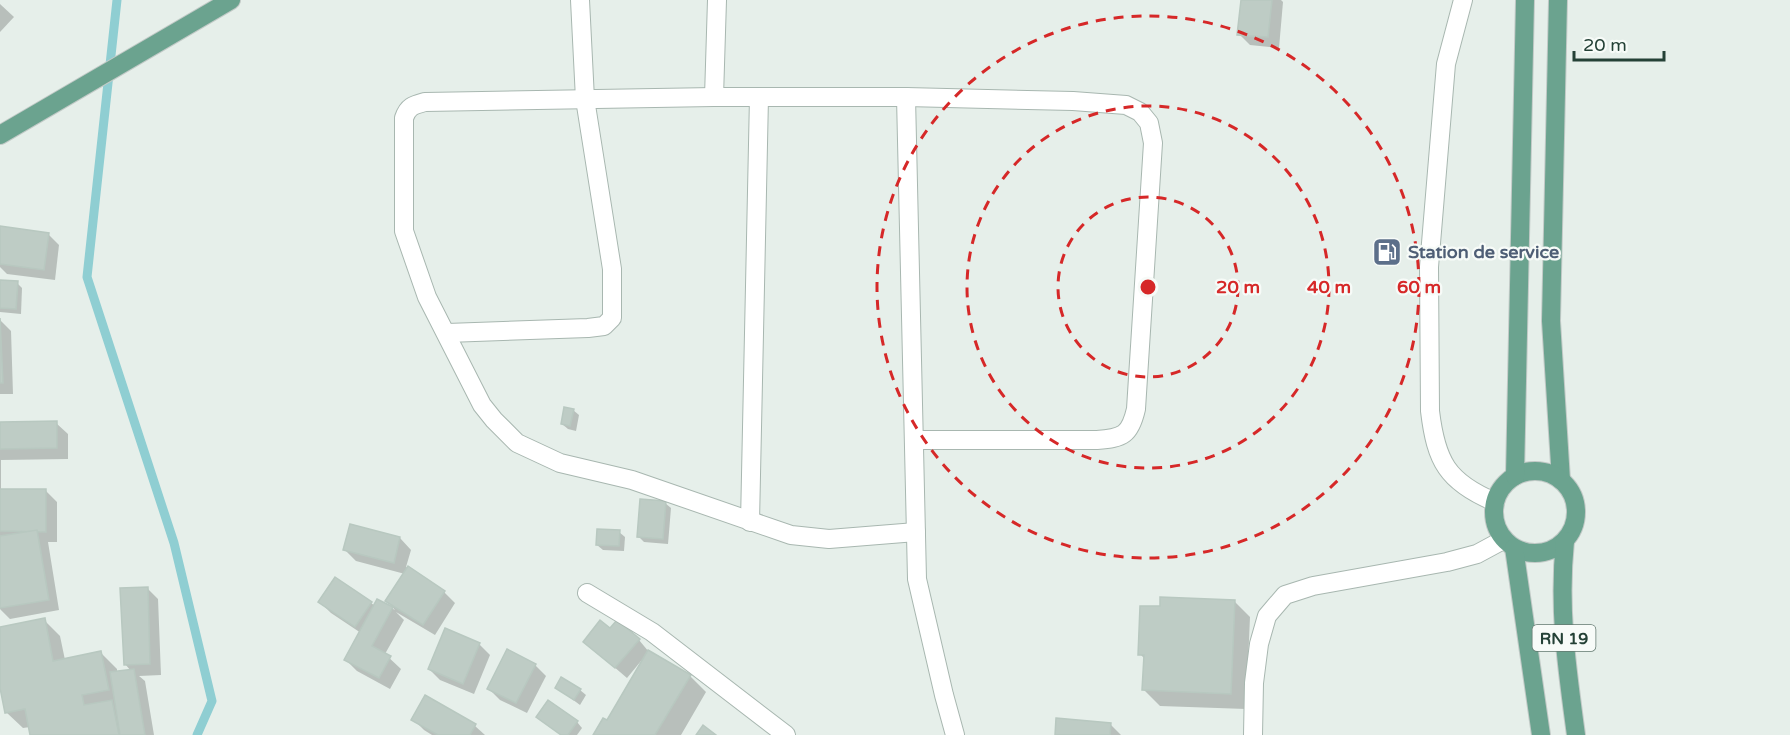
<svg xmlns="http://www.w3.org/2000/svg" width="1790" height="735" font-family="'Varela Round',sans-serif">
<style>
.shadow{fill:#0003}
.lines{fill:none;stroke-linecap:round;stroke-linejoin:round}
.stream{stroke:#8fced2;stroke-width:9}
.building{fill:#beccc5;stroke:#b8c8c0;stroke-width:1.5}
.minor-casing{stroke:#a8b7b0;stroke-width:20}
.major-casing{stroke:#c2cac7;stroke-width:20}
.minor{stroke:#fff;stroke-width:18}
.major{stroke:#6ba38f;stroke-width:18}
.ring{fill:none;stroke:#d62828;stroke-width:3;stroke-dasharray:10 8}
.labels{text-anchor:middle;stroke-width:4.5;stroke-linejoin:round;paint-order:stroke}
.shield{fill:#f7fbf8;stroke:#637970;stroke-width:1.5}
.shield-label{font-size:16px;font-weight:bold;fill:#244136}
.service-label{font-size:18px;font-weight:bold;fill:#4e5e75;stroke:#f7fbf8;text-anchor:start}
.centre{fill:#d62828;stroke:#f7fbf8;stroke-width:3}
.ring-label{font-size:18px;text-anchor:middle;font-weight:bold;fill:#d62828;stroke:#f7fbf8;stroke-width:4.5;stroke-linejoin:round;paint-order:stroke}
</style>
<rect width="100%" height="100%" fill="#e6efea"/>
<!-- shadow -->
<g class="shadow">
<path d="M1242 0H1281L1283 2 1279 48 1250 45 1239 34Z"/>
<path d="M0 4 14 17 0 32Z"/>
<path d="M0 232 48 234 59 245 55 280 7 274 0 267Z"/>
<path d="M0 281 17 283 22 288 21 314 0 312Z"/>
<path d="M0 320 11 331 13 394H0Z"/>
<path d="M573 410 579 415 576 431 568 429 562 424Z"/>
<path d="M0 423H56L68 434V459L1 460V490L46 491 57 502V542H48L59 610 10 619 0 609Z"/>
<path d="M665 503 671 508 668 544 644 542 639 537Z"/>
<path d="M619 532 625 537 624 551 603 550 597 545Z"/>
<path d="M400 538 411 550 406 567 444 592 455 603 435 635 396 612 404 620 385 654 401 669 390 689 357 671 346 660 361 633 331 613 320 602 371 603 375 606 378 601 395 610 387 601 405 574 356 561 345 550Z"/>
<path d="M147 588 158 599 161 675 139 676 145 681 154 735H31L30 727 23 728 6 712 0 680V629L44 620 60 636 65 660 101 653 117 669V673L131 671 125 664Z"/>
<path d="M1234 601 1250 617 1246 709 1160 706 1144 690 1145 659 1140 654 1161 608Z"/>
<path d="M610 630 639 640 649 652 690 676 706 692 681 735H594L607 722 643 662 641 661 627 678 585 642Z"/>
<path d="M479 644 490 655 474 694 440 680 429 669Z"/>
<path d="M535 665 546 676 527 713 500 700 489 689Z"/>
<path d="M557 688 580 690 586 695 580 705Z"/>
<path d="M426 697 475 726 485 735H432L424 730 413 719Z"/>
<path d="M577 722 582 728 577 735H561Z"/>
<path d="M1110 724 1121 735H1056Z"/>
</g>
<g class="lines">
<!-- stream -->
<path class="stream" d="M117 0 87 277 174 543 212 701 197 735"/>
</g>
<!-- building -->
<g class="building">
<path d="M1241 0H1272L1268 37 1237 35Z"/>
<path d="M0 226 49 233 44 270 0 264Z"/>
<path d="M0 280 18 281 16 309 0 308Z"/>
<path d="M0 318 3 383H0Z"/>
<path d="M564 407 574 409 570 426 561 424Z"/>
<path d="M57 421V448L0 449V422Z"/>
<path d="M0 489H46V532L0 531Z"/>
<path d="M640 499 666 501 663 539 637 537Z"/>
<path d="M350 524 400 537 394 563 343 550Z"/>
<path d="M597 529 620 530 619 546 596 545Z"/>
<path d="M37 530 49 600 0 608V536Z"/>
<path d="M408 566 445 591 423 625 385 601Z"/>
<path d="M335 577 372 602 355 627 318 602Z"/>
<path d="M148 587 150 664 124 665 120 588Z"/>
<path d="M1160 597 1235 600 1231 694 1142 690 1144 655H1138L1140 606H1160Z"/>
<path d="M377 599 393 607 372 646 391 656 379 678 344 660Z"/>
<path d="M45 618 53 661 101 651 109 690 82 695 84 705 112 700 119 735H30L25 709 5 713 0 688V627Z"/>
<path d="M600 620 610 628 617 620 640 639 615 668 583 642Z"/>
<path d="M445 628 480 643 463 684 428 669Z"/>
<path d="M507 649 536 664 516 703 487 689Z"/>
<path d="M648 650 691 675 655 735H593L603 718 607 720Z"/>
<path d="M134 669 145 735H120L110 672Z"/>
<path d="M561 677 581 689 574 700 555 688Z"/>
<path d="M425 695 476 724 470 735H438L411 720Z"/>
<path d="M548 700 578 721 568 735H561L536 717Z"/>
<path d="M1056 718 1111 723 1110 735H1055Z"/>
<path d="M703 725 716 735H696Z"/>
</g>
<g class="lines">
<!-- minor casing -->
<g class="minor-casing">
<g id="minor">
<path d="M1463 0 1446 64 1429 267 1430 411C1436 461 1447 482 1495 502"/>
<path d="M714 97 717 0"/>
<path d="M906 97 917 579 944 695 955 735"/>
<path d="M447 333 588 328 604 326 612 318V269L585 99 580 0"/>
<path d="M914 440H1097C1123 438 1130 435 1136 409L1153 143 1149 123 1140 112 1126 105 1073 101 906 97H714L425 102C414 105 408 106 404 118V231L427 297 482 405 494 420 517 443 560 463 632 480 791 535 829 539 916 532"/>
<path d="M750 522 759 97"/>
<path d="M587 593 652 632 786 735"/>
<path d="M1253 735 1254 683 1259 644 1267 616 1285 595 1313 586 1447 562 1477 554 1503 540"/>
</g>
</g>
<!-- major casing -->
<g class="major-casing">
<g id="major">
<path d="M1558 0 1551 321 1561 480"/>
<path d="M0 135 231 0"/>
<circle cx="1535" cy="512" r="41"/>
<path d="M1515 476 1525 0"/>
<path d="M1565 541C1558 609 1567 668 1576 735"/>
<path d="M1514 548 1541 735"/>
</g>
</g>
<!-- minor -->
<use href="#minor" class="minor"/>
<!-- major -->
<use href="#major" class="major"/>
</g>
<!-- distance rings -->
<g class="ring">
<circle cx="1148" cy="287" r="90"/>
<circle cx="1148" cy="287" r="181"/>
<circle cx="1148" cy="287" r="271"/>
</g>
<!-- icons -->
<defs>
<g id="fuel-square" transform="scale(1.5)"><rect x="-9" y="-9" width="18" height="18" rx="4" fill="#5c6f8a" stroke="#f7fbf8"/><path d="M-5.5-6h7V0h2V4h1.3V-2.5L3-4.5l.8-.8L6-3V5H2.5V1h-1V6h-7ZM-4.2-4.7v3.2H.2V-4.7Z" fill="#fff"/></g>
</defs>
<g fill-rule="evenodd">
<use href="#fuel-square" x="1387" y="252"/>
</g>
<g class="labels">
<!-- shield labels -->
<rect class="shield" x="1532.5" y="625" width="63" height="26" rx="4.5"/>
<g class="shield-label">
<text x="1564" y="644">RN 19</text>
</g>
<!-- service labels -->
<g class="service-label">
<text x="1408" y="258">Station de service</text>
</g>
</g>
<circle cx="1148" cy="287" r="9" class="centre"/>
<g class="ring-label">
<text x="1238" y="293">20 m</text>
<text x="1329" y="293">40 m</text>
<text x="1419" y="293">60 m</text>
</g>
<!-- scale -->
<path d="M1574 51v9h90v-9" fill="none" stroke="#244136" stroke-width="3"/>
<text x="1583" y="51" font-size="18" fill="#244136" stroke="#f7fbf8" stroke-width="4.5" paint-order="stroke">20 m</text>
</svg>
